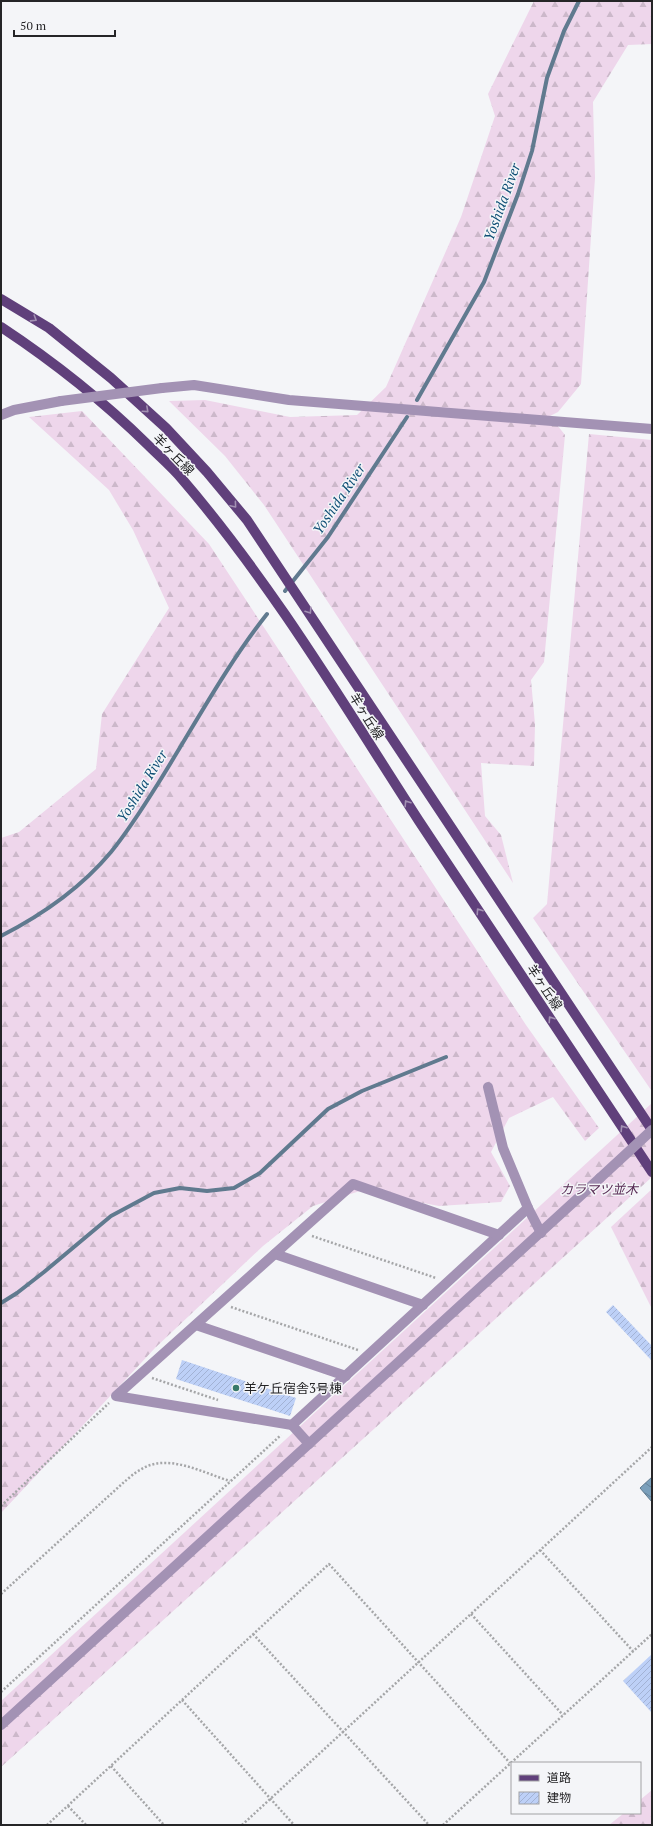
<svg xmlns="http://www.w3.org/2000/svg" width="653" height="1826" font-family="'PT Serif','Noto Sans JP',serif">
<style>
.forest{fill:url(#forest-firs)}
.water{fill:url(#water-waves);stroke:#607a8f}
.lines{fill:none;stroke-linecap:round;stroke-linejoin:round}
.stream{stroke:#607a8f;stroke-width:4}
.building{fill:url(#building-hatch)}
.path{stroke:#a5a6a8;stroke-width:2.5;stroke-dasharray:2 2;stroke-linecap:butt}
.minor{stroke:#a392b4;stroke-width:10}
.major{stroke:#60407b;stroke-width:10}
.minor-bridge{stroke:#a392b4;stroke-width:10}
.oneway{stroke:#a391b3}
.poi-dot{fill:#377969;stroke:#f4f5f8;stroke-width:1.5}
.labels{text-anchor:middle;stroke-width:3;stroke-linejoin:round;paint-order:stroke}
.street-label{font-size:13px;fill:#252527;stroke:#f4f5f8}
.park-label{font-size:13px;font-style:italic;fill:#572b54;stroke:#f4f5f8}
.poi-label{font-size:13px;fill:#252527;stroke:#f4f5f8;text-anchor:start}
.water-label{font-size:14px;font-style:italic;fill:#104f76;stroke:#f4f5f8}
</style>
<defs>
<pattern id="forest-firs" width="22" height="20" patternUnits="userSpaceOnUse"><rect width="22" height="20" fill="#eed6eb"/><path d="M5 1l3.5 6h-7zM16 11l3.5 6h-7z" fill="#ccb8ca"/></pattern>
<pattern id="water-waves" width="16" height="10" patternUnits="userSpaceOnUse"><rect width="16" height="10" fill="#7a9fbb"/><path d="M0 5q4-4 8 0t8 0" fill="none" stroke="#648198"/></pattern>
<pattern id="building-hatch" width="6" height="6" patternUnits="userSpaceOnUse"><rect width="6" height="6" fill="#bdd0f7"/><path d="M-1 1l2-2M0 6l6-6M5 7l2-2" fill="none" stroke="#a2b2d4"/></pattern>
</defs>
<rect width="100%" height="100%" fill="#f4f5f8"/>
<!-- forest -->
<g class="forest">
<path d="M534 1H652V44L628 45 593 102 595 178 581 384 558 412 550 416 565 435 544 662 531 680 535 724 534 766 481 763 485 816 501 835 513 883 264 505 225 456 169 401 205 400 290 417 357 415 386 387 461 217 495 116 488 94Z"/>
<path d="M82 411 209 544 526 1025 599 1128 585 1141 553 1097 509 1118 491 1152 510 1186 501 1202 439 1206 360 1191 313 1206 263 1246 155 1348 1 1513V838L19 832 96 769 102 714 169 608 133 530 109 490 29 417Z"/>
<path d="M589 434 652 440 651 1090 533 918 547 904Z"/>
<path d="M652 1103V1177L1 1767V1701Z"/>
<path d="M652 1189V1309L611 1227Z"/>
<path d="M652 1790V1825H609L624 1813H640V1800Z"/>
</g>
<!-- water -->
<path class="water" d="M652 1477V1502L640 1488Z"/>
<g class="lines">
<!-- stream -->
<g class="stream">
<path d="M417 400 484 282 518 194 532 151 547 78 564 31 579 1"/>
<path d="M285 591 328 537 407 417"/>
<path d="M1 936C42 915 81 888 111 852 129 830 144 806 159 782 194 726 226 666 267 614"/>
<path d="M1 1303 17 1293 44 1272 111 1216 154 1193 180 1188 207 1191 234 1188 260 1173 328 1109 362 1091 446 1057"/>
</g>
</g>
<!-- building -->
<g class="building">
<path d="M613 1305 652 1346V1361L606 1312Z"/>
<path d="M182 1360 296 1398 290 1416 176 1379Z"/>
<path d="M652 1654V1713L623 1681Z"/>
</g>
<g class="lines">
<!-- path -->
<g class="path">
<path d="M312 1236 436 1278"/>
<path d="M231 1307 358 1350"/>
<path d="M152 1378 218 1400"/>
<path d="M1 1506 109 1403"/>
<path d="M540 1550 633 1651"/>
<path d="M1 1594 123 1483C128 1479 134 1473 140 1470 167 1452 203 1473 230 1481"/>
<path d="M471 1614 563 1715"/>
<path d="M253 1634 429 1825"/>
<path d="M1 1692 281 1435"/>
<path d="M182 1700 294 1825"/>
<path d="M111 1766 164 1825"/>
<path d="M68 1806 86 1825"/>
<path d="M47 1825 329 1564 510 1763"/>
<path d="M242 1825 652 1447"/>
<path d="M443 1825 652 1634"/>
</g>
<!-- minor -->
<g class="minor">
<path d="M162 388 194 385 289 400 652 429"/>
<path d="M1 415 14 410 61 401"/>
<path d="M488 1087 503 1148 528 1208 541 1233"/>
<path d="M275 1254 423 1305"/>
<path d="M196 1325 346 1376"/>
<path d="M292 1425 528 1208"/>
<path d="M309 1444 292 1425 116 1396 353 1184 499 1235"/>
<path d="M1 1725 600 1178"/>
</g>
<!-- major -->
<g class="major">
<path d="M1 299 49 328 111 378 166 428 207 472 247 520 652 1130"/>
<path d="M1 327C54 362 103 401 148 445 159 456 172 467 182 479 273 585 344 705 419 821 496 938 575 1055 652 1172"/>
</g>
<!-- minor-bridge -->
<g class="minor-bridge">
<path d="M61 401 162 388"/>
<path d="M600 1178 652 1130"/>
</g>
</g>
<!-- one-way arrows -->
<defs><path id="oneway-chevron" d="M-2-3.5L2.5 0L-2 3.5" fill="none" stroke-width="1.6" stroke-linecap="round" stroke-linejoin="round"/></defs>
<g class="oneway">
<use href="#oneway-chevron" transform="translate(34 319) rotate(32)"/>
<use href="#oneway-chevron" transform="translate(146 410) rotate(42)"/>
<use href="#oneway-chevron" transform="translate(234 505) rotate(50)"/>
<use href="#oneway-chevron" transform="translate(309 611) rotate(57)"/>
<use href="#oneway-chevron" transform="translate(407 803) rotate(-123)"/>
<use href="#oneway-chevron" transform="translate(479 911) rotate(-124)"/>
<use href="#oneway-chevron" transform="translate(551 1019) rotate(-124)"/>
<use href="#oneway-chevron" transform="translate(623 1128) rotate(-123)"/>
</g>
<!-- markers -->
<circle class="poi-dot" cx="236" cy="1388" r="4"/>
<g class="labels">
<!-- street labels -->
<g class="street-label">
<text transform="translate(174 454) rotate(46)" y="5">羊ヶ丘線</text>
<text transform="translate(367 716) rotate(58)" y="5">羊ヶ丘線</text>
<text transform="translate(545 987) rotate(56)" y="5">羊ヶ丘線</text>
</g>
<!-- park labels -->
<g class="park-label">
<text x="599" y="1194">カラマツ並木</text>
</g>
<!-- poi labels -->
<g class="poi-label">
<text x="244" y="1393">羊ケ丘宿舎3号棟</text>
</g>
<!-- water labels -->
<g class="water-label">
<text transform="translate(502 202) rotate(-70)" y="5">Yoshida River</text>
<text transform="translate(339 499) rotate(-56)" y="5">Yoshida River</text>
<text transform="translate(142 786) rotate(-58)" y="5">Yoshida River</text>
</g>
</g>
<!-- border -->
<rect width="653" height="1826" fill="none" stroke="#252527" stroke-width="4"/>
<!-- legend -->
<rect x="511" y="1762" width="130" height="52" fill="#f4f5f8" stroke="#a1a2a4"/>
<rect x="519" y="1775" width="20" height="6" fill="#60407b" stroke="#a1a2a4"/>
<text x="547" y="1782" font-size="12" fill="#252527">道路</text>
<rect x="519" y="1792" width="20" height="12" fill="url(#building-hatch)" stroke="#a1a2a4"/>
<text x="547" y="1802" font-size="12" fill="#252527">建物</text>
<!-- scale -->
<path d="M14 30v6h101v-6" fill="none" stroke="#252527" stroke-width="2"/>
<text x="20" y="30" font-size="12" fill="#252527" stroke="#f4f5f8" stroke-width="3" paint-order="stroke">50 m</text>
</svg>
